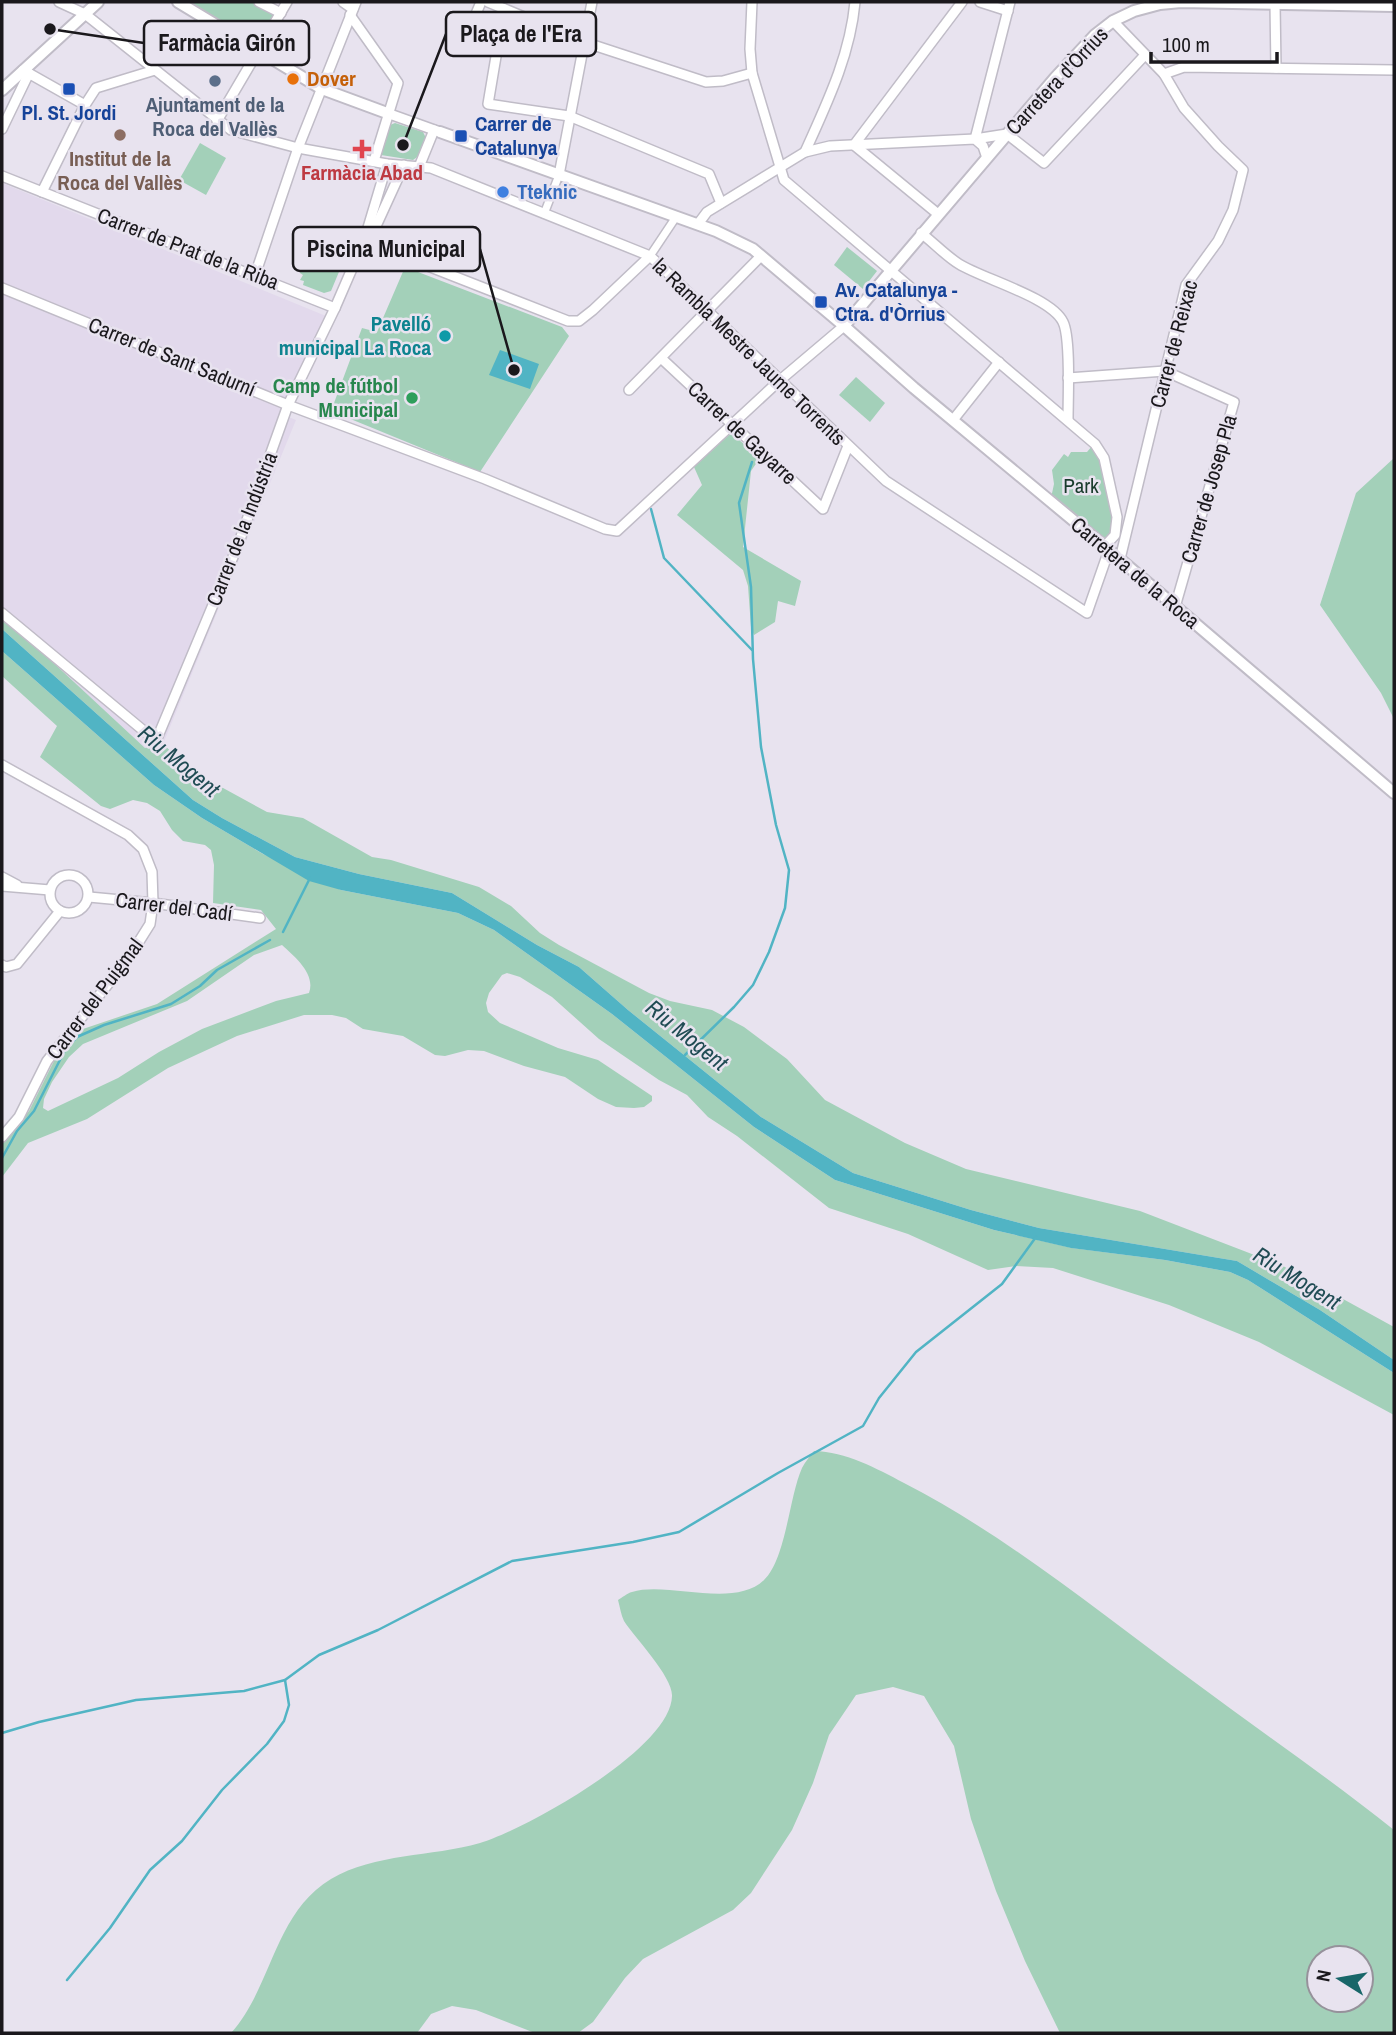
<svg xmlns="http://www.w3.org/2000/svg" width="1396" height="2035" font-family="'Archivo Narrow',sans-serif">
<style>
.built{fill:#e2d9ec}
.green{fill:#a3d0b9;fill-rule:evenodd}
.water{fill:#51b4c4}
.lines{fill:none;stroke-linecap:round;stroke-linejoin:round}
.stream{stroke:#51b4c4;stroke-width:2.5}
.pedestrian-casing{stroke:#c0bcc7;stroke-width:10}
.minor-casing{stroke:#c0bcc7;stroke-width:12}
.tertiary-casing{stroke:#c0bcc7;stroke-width:14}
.pedestrian{stroke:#fff;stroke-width:7}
.minor{stroke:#fff;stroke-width:9}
.tertiary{stroke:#fff;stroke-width:10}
.food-dot{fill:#e8710a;stroke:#e8e3ef;stroke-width:2.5}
.service-dot{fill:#5c6f8a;stroke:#e8e3ef;stroke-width:2.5}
.transit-dot{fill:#1a4fb4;stroke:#e8e3ef;stroke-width:2.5}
.education-dot{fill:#8d6e63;stroke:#e8e3ef;stroke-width:2.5}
.health-dot{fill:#e0444e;stroke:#e8e3ef;stroke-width:2.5}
.shop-dot{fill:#3f7fe0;stroke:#e8e3ef;stroke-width:2.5}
.culture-dot{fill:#0f9aa8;stroke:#e8e3ef;stroke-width:2.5}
.leisure-dot{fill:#2e9e5b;stroke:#e8e3ef;stroke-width:2.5}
.labels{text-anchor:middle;stroke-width:5;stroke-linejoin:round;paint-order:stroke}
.food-label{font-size:21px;font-weight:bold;fill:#c56008;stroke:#e8e3ef;text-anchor:start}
.street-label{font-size:21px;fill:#1a181c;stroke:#e8e3ef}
.service-label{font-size:21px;font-weight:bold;fill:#4e5e75;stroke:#e8e3ef}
.transit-label{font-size:21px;font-weight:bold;fill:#164399;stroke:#e8e3ef;text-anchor:start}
.education-label{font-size:21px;font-weight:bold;fill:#785e54;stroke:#e8e3ef}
.health-label{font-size:21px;font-weight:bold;fill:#be3a42;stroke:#e8e3ef}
.shop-label{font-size:21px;font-weight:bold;fill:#366cbe;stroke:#e8e3ef;text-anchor:start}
.culture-label{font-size:21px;font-weight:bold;fill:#0d838f;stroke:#e8e3ef;text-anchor:end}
.leisure-label{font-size:21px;font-weight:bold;fill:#27864d;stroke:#e8e3ef;text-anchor:end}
.park-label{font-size:21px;fill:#183b2b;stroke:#e8e3ef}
.water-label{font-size:23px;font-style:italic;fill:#204c54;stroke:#e8e3ef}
.leader{fill:none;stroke:#1a181c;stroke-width:2.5}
.callout-dot{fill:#1a181c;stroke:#e8e3ef;stroke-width:2.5}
.callout{fill:#e8e3ef;stroke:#1a181c;stroke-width:2.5}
.callout-label{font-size:23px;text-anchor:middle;font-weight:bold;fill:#1a181c}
</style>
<rect width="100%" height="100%" fill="#e8e3ef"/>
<!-- built -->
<path class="built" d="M2 183 326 316 284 415 296 420 163 744 145 748 2 615Z"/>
<!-- green -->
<g class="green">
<path d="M180 2H256L278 15 257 48Z"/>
<path d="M395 123 423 132 426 138 420 155 413 160 381 155 390 125Z"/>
<path d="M200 143 226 158 206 195 179 180Z"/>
<path d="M311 241 346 255 331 291 324 293 303 285 304 281 300 280 303 275 300 273Z"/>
<path d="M847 247 877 271 863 289 834 265Z"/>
<path d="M405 267 562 327 569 336 480 472 331 411 362 328 377 332Z"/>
<path d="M856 377 885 403 870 422 839 395Z"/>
<path d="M731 433 760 458 751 471 743 547 801 581 795 606 778 601 775 622 754 635 751 627 748 586 743 570 677 515 702 485 694 467Z"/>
<path d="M1093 445C1107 464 1115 507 1114 531L1108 537H1100L1051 498 1054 484 1052 470 1064 454 1068 457 1071 452H1087Z"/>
<path d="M1394 458V719L1381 693 1320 605 1356 493Z"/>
<path d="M2 615 145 748 163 744 192 771 267 812 303 818 372 857 391 860 479 887 511 906 540 933 559 945 649 993 670 1001 712 1010 744 1027 787 1059 825 1100 905 1143 966 1169 1140 1211 1283 1266 1394 1327V1360L1320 1310 1237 1261 1039 1228 971 1210 853 1173 761 1117 628 1010 579 967 537 945 452 893 359 874 295 857 222 818 193 800 2 629Z"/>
<path d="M2 651 154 785 202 818 263 854 341 890 458 913 494 930 612 1014 754 1127 835 1180 994 1230 1072 1248 1165 1260 1230 1272 1248 1280 1394 1373V1415L1259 1342 1169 1305 1053 1268 1016 1266 988 1270 908 1234 829 1208 737 1136 708 1117 687 1095 659 1080 599 1039 552 997 520 977 507 973 502 975 489 993 486 1003 488 1012 500 1023 558 1048 598 1060 652 1096V1101L644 1107 634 1108 616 1107 598 1099 565 1077 524 1066 484 1051 468 1050 445 1056 435 1055 403 1036 363 1029 346 1018 332 1015H304L237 1036 168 1068 87 1119 28 1143 2 1177V1144L29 1111 60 1049 80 1030 157 1004 276 929 261 910 213 903 214 865 211 850 205 845 183 841 172 830 160 811 147 803 133 800 110 809 101 806 40 757 57 726 2 676ZM282 945C295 957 316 974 309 993L276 1001 202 1029 159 1052 118 1078 48 1111 43 1108 44 1099 52 1082 69 1057 83 1044 187 1001 254 955Z"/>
<path d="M814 1451C846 1452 876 1468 904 1483 1007 1536 1099 1612 1193 1681 1260 1731 1329 1778 1394 1830V2033H1060L1025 1961 996 1891 971 1819 954 1746 924 1696 893 1687 856 1695 829 1735 813 1783 792 1830 751 1893 733 1910 643 1959 625 1978 593 2022 578 2033H535L476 2010 452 2006 431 2014 417 2033H231C272 1988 274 1913 331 1879 375 1853 431 1857 480 1843 526 1829 671 1749 672 1696 673 1677 635 1638 624 1621 621 1615 620 1607 618 1600 622 1598 627 1593 632 1592 667 1581 734 1609 764 1580 786 1559 789 1497 802 1468 805 1462 810 1456 814 1451ZM1319 1958H1361V2000H1319Z"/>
</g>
<!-- water -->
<g class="water">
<path d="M500 350 539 364 530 389 489 375Z"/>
<path d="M2 629 193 800 222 818 295 857 359 874 452 893 537 945 579 967 628 1010 761 1117 853 1173 971 1210 1039 1228 1237 1261 1320 1310 1394 1360V1373L1248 1280 1230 1272 1165 1260 1071 1248 994 1230 835 1180 754 1127 612 1014 494 930 458 913 341 890 309 881 202 818 154 785 2 651Z"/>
</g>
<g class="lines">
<!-- stream -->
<g class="stream">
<path d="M651 509 664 558 752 650"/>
<path d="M283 932 310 878"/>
<path d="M685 1055 734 1007 753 985 769 952 785 908 789 870 776 825 761 747 753 659 751 587 739 503 752 462"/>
<path d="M2 1158 17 1131 34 1111 64 1052 77 1037 104 1025 171 1004 200 986 217 970 270 940"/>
<path d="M2 1733 39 1722 136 1700 244 1691 285 1680 319 1655 378 1630 512 1561 633 1542 679 1532 778 1473 863 1426 879 1398 916 1352 1002 1284 1036 1237"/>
<path d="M67 1980 110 1928 150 1870 182 1841 222 1790 267 1744 284 1721 289 1705 285 1680"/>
</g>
<!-- pedestrian casing -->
<g class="pedestrian-casing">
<g id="pedestrian">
<path d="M544 214 559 175"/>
<path d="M650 256 676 217"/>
</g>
</g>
<!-- minor casing -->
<g class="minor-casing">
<g id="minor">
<path d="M59 2 85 14 231 130 298 148 387 164 431 168 650 256 886 481 1087 613 1109 550"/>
<path d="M259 2 281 13"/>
<path d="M343 2 353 9"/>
<path d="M488 2 584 42 706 82 723 81 752 73"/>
<path d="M752 2 750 49 752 73 784 180 1095 444 1104 458 1117 517 1115 535 1104 547"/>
<path d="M980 2 1008 11"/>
<path d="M1010 2 975 139 1007 134 1044 163 1145 55"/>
<path d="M1275 4 1276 68"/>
<path d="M504 9 488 104 569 116 709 174 721 203"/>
<path d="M350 15 398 83 374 161"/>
<path d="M1113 21 1164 74 1184 108 1218 146 1243 170 1233 210 1218 241 1186 285 1120 559"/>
<path d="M464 42 481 2"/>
<path d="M23 70 85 105"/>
<path d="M1164 74 1184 67 1394 70"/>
<path d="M387 113 440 132"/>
<path d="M217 121 287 2"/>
<path d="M2 129 29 73"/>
<path d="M805 152C827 103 850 56 855 2"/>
<path d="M419 167 434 130"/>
<path d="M559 175 592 2"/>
<path d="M2 176 335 308"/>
<path d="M42 192 85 105 96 88 155 70"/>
<path d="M938 214 854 145 962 2"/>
<path d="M698 224 707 212 805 152 830 146 975 139 983 146 987 158"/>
<path d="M921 233C934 243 946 256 959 264 983 279 1051 297 1063 322 1071 338 1068 398 1068 419"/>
<path d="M367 236 377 224 404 165"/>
<path d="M364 241 568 321H579L593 310 650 256"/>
<path d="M255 275 298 148 356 2"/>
<path d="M2 288 288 405 485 479 605 529 617 531 779 381 844 326"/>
<path d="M661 358 823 509 848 446"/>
<path d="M1068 378 1165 371 1234 402 1175 607"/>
<path d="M629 390 761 256"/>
<path d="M953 420 999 362"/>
<path d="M2 613 156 741 238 545 288 405 335 308 364 241 387 164"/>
<path d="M2 765 128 835 143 849 152 872 153 903 150 924 128 959 47 1061 19 1117 2 1137"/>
<circle cx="69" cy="894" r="19"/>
<path d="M2 877 17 885"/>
<path d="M2 886 50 890"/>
<path d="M89 897 153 903 260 918"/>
<path d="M2 965 6 967 17 964 60 911"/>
</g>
</g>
<!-- tertiary casing -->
<g class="tertiary-casing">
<g id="tertiary">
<path d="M178 2 322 89 387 113"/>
<path d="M2 90 98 2"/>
<path d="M440 132 716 231 753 249 844 326 914 388 1109 550 1394 793"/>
<path d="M844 326 1055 78 1095 35 1113 21 1134 11 1160 4 1181 2 1394 6"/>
</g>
</g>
<!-- pedestrian -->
<use href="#pedestrian" class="pedestrian"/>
<!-- minor -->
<use href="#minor" class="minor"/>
<!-- tertiary -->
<use href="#tertiary" class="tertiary"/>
</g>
<!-- markers -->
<circle class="food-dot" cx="293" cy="79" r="7"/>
<circle class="service-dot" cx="215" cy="81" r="7"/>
<g class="transit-dot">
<rect x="62" y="82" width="14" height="14" rx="3.5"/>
<rect x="454" y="129" width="14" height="14" rx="3.5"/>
<rect x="814" y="295" width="14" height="14" rx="3.5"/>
</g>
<circle class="education-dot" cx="120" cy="135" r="7"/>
<path class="health-dot" d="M358.5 138.5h7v7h7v7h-7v7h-7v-7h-7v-7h7z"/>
<circle class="shop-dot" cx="503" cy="192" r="7"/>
<circle class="culture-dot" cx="445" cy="336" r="7"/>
<circle class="leisure-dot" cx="412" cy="398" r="7"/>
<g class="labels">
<!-- food labels -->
<g class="food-label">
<text x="307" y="86">Dover</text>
</g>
<!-- street labels -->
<g class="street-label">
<text transform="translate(1057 81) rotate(-47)" y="7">Carretera d'Òrrius</text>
<text transform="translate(188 249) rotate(21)" y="7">Carrer de Prat de la Riba</text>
<text transform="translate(1174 344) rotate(-75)" y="7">Carrer de Reixac</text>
<text transform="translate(749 352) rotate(44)" y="7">la Rambla Mestre Jaume Torrents</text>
<text transform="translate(172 357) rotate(22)" y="7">Carrer de Sant Sadurní</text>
<text transform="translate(742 433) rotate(43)" y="7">Carrer de Gayarre</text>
<text transform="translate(1209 489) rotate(-74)" y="7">Carrer de Josep Pla</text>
<text transform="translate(242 529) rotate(-69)" y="7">Carrer de la Indústria</text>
<text transform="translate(1135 573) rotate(40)" y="7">Carretera de la Roca</text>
<text transform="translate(174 907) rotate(7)" y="7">Carrer del Cadí</text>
<text transform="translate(95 999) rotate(-53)" y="7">Carrer del Puigmal</text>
</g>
<!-- service labels -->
<g class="service-label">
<text x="215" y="112">Ajuntament de la<tspan x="215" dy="24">Roca del Vallès</tspan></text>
</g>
<!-- transit labels -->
<g class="transit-label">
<text x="69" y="120" text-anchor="middle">Pl. St. Jordi</text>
<text x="475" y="131">Carrer de<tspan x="475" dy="24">Catalunya</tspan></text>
<text x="835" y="297">Av. Catalunya -<tspan x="835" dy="24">Ctra. d'Òrrius</tspan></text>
</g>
<!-- education labels -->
<g class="education-label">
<text x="120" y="166">Institut de la<tspan x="120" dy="24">Roca del Vallès</tspan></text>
</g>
<!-- health labels -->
<g class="health-label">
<text x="362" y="180">Farmàcia Abad</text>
</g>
<!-- shop labels -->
<g class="shop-label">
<text x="517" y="199">Tteknic</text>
</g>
<!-- culture labels -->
<g class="culture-label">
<text x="431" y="331">Pavelló<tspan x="431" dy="24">municipal La Roca</tspan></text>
</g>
<!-- leisure labels -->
<g class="leisure-label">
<text x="398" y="393">Camp de fútbol<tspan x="398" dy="24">Municipal</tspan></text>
</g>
<!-- park labels -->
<g class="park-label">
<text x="1081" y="493">Park</text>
</g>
<!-- water labels -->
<g class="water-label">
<text transform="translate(179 761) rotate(40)" y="8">Riu Mogent</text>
<text transform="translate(687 1035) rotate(39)" y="8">Riu Mogent</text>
<text transform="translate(1297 1278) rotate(32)" y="8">Riu Mogent</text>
</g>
</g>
<!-- callouts -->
<path class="leader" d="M403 145L446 34M50 29L144 43M514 370L480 249"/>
<g class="callout-dot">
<circle cx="403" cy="145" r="7"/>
<circle cx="50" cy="29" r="7"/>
<circle cx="514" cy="370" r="7"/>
</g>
<g class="callout">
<rect x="446" y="12" width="150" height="44" rx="7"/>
<rect x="144" y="21" width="165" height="44" rx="7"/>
<rect x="293" y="227" width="187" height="44" rx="7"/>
</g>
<g class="callout-label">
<text x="521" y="42">Plaça de l'Era</text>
<text x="227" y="51">Farmàcia Girón</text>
<text x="386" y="257">Piscina Municipal</text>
</g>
<!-- border -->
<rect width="1396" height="2035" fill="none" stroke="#1a181c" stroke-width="7"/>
<!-- north arrow -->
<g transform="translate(1340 1979) rotate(281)"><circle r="33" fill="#e8e3ef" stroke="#96929b" stroke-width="2"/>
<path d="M0-5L12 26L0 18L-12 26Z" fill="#186669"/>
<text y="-10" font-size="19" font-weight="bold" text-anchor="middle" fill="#1a181c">N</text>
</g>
<!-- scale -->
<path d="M1151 52v10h126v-10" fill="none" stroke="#1a181c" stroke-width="3.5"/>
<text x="1162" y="52" font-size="21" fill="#1a181c" stroke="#e8e3ef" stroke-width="5" paint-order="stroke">100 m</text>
</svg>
